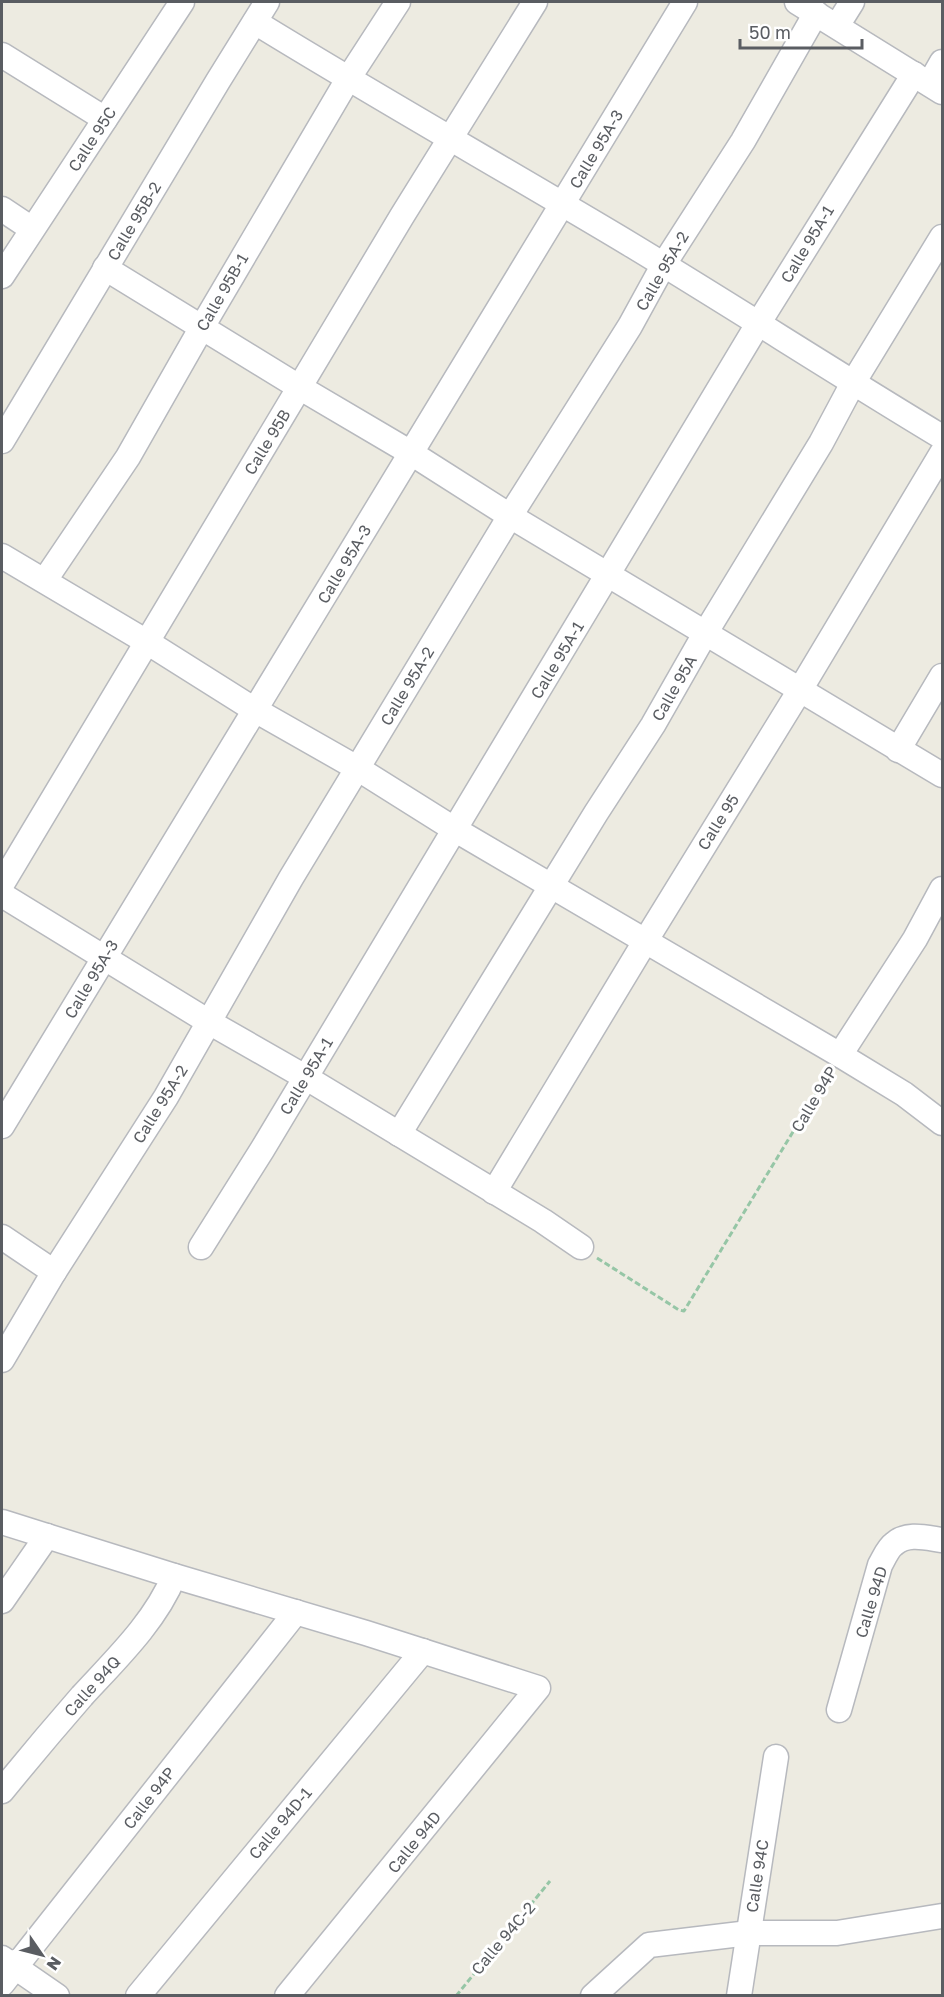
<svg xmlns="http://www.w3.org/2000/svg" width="944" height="1997" font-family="'Golos Text',sans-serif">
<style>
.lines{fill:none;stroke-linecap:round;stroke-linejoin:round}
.minor-casing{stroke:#b7b9be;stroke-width:27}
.path{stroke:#96c6a6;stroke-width:3;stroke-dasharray:6 3;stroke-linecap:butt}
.minor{stroke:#fff;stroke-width:24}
.labels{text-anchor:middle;stroke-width:6;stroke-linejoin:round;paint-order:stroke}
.street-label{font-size:16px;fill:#5a5d62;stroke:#fff}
</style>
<rect width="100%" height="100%" fill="#edebe1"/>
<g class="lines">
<!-- minor casing -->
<g class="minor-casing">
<g id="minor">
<path d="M797 2 942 92"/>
<path d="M255 22C380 99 508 171 633 246 737 309 839 375 942 437"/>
<path d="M837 26 852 2"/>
<path d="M2 55 105 119"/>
<path d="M930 83 942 62"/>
<path d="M2 209 32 229"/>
<path d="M105 268 299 387 411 453 510 516 942 775"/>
<path d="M2 276 182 2"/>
<path d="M2 441 218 81 267 2"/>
<path d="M2 556 147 642 255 710 357 768 454 829 840 1055 904 1094 942 1123"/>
<path d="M45 580 128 457 202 327 348 79 398 2"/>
<path d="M898 750 942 676"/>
<path d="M2 884 402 216 535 2"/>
<path d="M2 895 209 1022 305 1077 543 1221 581 1247"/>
<path d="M840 1055 915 939 942 889"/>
<path d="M2 1126 685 2"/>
<path d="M399 1134 596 813 653 725 706 632 821 443 853 383 942 237"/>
<path d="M494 1192 646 940 800 690 942 453"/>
<path d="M2 1237 54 1272"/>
<path d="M201 1247 262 1150 758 324 914 74"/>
<path d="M2 1360 54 1272 166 1097 291 878 510 516 630 326 664 264 743 141 816 13"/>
<path d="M2 1522 174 1576 366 1633 538 1688 287 1996"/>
<path d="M2 1601 47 1536"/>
<path d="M839 1710 880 1565C884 1558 888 1548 894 1544 907 1532 927 1538 942 1540"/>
<path d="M2 1791C28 1759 55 1727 82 1696 116 1659 155 1622 174 1576"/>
<path d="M2 1958 57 1996"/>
<path d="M2 1984 296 1612"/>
<path d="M138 1996 423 1651"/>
<path d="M593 1996 649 1945 749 1933H837L942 1916"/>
<path d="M739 1996 776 1757"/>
</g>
</g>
<!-- path -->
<g class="path">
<path d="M597 1258 679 1310 684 1311 830 1071"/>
<path d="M456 1996 550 1881"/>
</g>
<!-- minor -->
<use href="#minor" class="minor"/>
</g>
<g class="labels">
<!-- street labels -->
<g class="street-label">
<text transform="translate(92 139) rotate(-57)" y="6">Calle 95C</text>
<text transform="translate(596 149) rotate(-59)" y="6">Calle 95A-3</text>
<text transform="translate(134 221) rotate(-59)" y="6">Calle 95B-2</text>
<text transform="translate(807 244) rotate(-59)" y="6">Calle 95A-1</text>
<text transform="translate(662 271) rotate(-60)" y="6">Calle 95A-2</text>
<text transform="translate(222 292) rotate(-60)" y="6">Calle 95B-1</text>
<text transform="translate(267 442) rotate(-59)" y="6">Calle 95B</text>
<text transform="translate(344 564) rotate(-59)" y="6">Calle 95A-3</text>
<text transform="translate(557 660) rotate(-59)" y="6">Calle 95A-1</text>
<text transform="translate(407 686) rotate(-59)" y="6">Calle 95A-2</text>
<text transform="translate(674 688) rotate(-60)" y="6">Calle 95A</text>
<text transform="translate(718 822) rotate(-58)" y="6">Calle 95</text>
<text transform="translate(91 979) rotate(-59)" y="6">Calle 95A-3</text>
<text transform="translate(306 1076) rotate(-59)" y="6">Calle 95A-1</text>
<text transform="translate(814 1099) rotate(-59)" y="6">Calle 94P</text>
<text transform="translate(160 1104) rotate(-58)" y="6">Calle 95A-2</text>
<text transform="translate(871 1602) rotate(-73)" y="6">Calle 94D</text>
<text transform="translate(92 1686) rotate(-48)" y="6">Calle 94Q</text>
<text transform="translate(149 1798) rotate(-52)" y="6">Calle 94P</text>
<text transform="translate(280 1823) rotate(-50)" y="6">Calle 94D-1</text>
<text transform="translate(414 1842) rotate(-51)" y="6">Calle 94D</text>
<text transform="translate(757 1876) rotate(-81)" y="6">Calle 94C</text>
<text transform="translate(503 1938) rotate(-50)" y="6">Calle 94C-2</text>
</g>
</g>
<!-- border -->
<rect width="944" height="1997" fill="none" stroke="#5a5d62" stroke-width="6"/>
<!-- north arrow -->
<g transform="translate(42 1955) rotate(125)" stroke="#ffffff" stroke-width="4.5" paint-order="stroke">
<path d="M0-4.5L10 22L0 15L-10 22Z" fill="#5a5d62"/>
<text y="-9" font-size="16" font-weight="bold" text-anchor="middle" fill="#5a5d62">N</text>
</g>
<!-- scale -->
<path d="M740 39v9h122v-9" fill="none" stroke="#5a5d62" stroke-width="3"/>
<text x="749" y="39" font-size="18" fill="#5a5d62" stroke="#ffffff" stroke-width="4.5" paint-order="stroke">50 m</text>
</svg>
